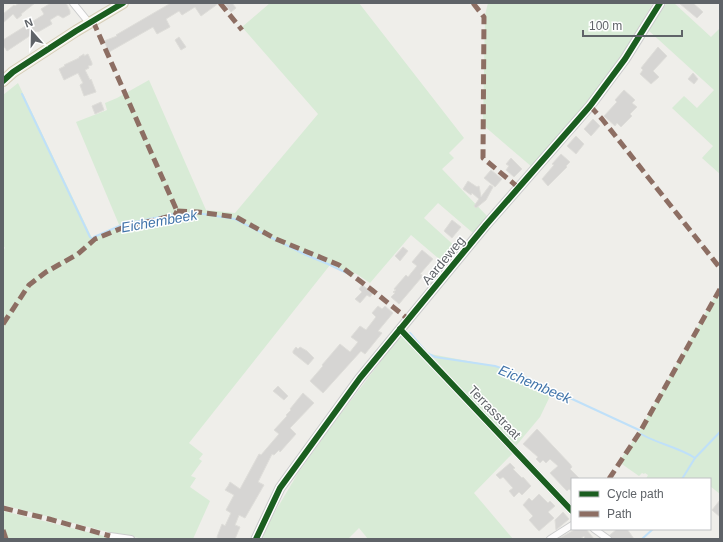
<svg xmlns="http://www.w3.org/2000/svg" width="723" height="542" font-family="Arial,sans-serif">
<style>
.green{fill:#d8ebd6}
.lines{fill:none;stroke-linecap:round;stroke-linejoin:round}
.stream{stroke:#bfe0f9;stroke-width:2}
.building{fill:#d6d5d3;stroke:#deddd9}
.street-casing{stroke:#cbcccc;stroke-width:8}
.secondary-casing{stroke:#cacacb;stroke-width:11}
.primary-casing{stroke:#d7ceb8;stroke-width:12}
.street{stroke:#fdfcfc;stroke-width:6}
.secondary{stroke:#fdfcfc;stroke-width:9}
.primary{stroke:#f4f2e9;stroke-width:10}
.quiet{stroke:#8d6e63;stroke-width:5;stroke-dasharray:10 5;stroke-linecap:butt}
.cycleway-casing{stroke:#fff;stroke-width:8}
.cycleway{stroke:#1b5e20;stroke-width:6}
.labels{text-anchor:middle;stroke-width:3;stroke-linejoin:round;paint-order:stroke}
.street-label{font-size:13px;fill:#5f6368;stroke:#fff}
.water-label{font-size:14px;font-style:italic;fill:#4174aa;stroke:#fff}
</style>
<rect width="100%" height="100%" fill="#efeeea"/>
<!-- green -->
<g class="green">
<path d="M270 3H359L464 138 449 153 454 158 442 169 487 216 473 233 438 203 424 218 458 249 445 264 411 235 370 283 355 273 352 277 330 265 189 443 203 454 199 459 202 461 191 476 196 478 190 487 210 501 193 539H144L112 533 3 505V250L5 248 3 245V95L18 83 92 238 120 227 76 122 107 110 105 103 117 98 149 80 206 210 235 213 318 114 242 27Z"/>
<path d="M488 3H653L626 49 586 105 532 167 483 125 485 15Z"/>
<path d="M667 3H674L711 37 720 28V174L702 158 713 146 672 108 684 96 697 108 714 90 648 30Z"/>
<path d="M720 287V494L710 486V479H646L648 475 645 473 644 474 642 473 639 476 619 462 639 432Z"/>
<path d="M400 336H403L514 452 474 493 513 539H368L359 528 348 539H259L298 473 336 420Z"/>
<path d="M430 354 495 366 516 373 553 390 540 417 515 447Z"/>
<path d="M3 511 104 536 122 539H3Z"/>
</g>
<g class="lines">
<!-- stream -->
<g class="stream">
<path d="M22 94 90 237 93 239 94 237 124 224 175 214 197 213 235 219 276 240 306 255 328 264 351 275"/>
<path d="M410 333 427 353 435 357 495 366 516 373 639 430"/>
<path d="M641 434C658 444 678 447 695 458"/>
<path d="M682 479 695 458 720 432"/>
<path d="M642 539 653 529"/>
</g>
</g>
<!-- building -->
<g class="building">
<path d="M19 3H35L21 14 22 15 17 19 13 14 3 23V14L14 5 15 6Z"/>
<path d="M51 3H66L70 11V14L63 18 58 15 50 20 52 24 38 32 37 31 7 51 3 45V40L43 15 44 14 41 9Z"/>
<path d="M171 3H219L201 16 195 7 182 15 179 11 166 19 170 27 157 34 153 27 109 52 104 41 117 36 116 35Z"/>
<path d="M224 3H232L236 8 231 12Z"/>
<path d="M679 3H693L703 12 697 18Z"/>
<path d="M179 37 186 47 181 50 175 40Z"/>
<path d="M658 47 667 56 653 71 659 77 651 84 640 74 643 70 641 68Z"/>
<path d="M84 54V56L88 54 92 63V65L88 66 89 68 85 70 90 80 91 79 96 92 84 96 80 85 83 83 78 73 64 80 59 69 65 66 64 65 79 58V57Z"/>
<path d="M693 73 698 79 694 84 688 79Z"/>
<path d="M624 90 635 100 632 103 637 107 630 114 632 116 621 127 617 123 615 126 604 116 617 102 615 100Z"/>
<path d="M101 102 104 110 95 114 92 106Z"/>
<path d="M593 119 600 126 591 136 584 129Z"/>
<path d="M576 136 584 144 576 154 567 146Z"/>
<path d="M561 154 570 162 566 166 567 167 548 186 542 179 554 165 552 164Z"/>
<path d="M511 158 522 169 514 177 506 170 509 166 506 164Z"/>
<path d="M491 170 502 179 495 187 484 178Z"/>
<path d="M468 181 477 187 479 186 481 197 490 185 493 187 486 200 476 208 474 206 479 199 472 193 471 195 463 189Z"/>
<path d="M452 220 461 227 452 238 444 231Z"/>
<path d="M403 247 408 251 400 261 395 256Z"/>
<path d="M422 250 433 259 420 274 422 275 421 278 399 304 391 297 395 293 393 292 396 290 394 289 406 275 408 277 417 266 412 262Z"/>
<path d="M362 285 373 293 370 297 367 295 360 303 355 299 362 292 359 289Z"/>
<path d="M378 306 382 309 385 306 393 313 378 331 382 333 365 354 361 351 323 393 310 381 323 366 322 365 340 344 350 352 358 342 351 337 360 326 366 330 376 317 372 313Z"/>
<path d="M296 347 298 349 300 347 307 351 314 358 308 365 293 353V351Z"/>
<path d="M278 386 288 396 284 400 273 391Z"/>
<path d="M303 393 314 403 290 428 296 434 280 452 279 450 274 455 272 454 258 482 264 485 245 518 239 515 235 525 240 527 235 539H218L217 537 222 524 225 526 231 513 226 510 234 495 225 490 228 486 230 482 240 489 259 454 261 455 279 434 274 430 287 416 286 415 291 410 290 409Z"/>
<path d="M537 429 570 464 572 467 570 469 580 479H572V491L569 489 567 491 550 473 558 466 550 459 546 463 543 460 540 463 536 459 538 457 523 444Z"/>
<path d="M510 463 515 468 513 469 522 478 523 477 531 486 522 495 519 492 514 497 509 491 513 488 503 477 500 479 496 475Z"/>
<path d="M539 494 548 503 550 501 555 506 548 512 554 518 539 531 529 520 533 516 523 505 529 498 532 501Z"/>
<path d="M720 500V517L712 510Z"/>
<path d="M563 512 569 519 556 530 555 520Z"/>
<path d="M576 529H586L594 539H585L584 536 580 539H558Z"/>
<path d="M617 529H627L634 539H612L610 535Z"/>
</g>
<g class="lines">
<!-- street casing -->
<g class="street-casing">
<g id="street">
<path d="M73 3 86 19"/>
<path d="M400 329 572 511"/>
<path d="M594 529 608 539"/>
<path d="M110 536 131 539"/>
<path d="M550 539 572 525"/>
</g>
</g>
<!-- secondary casing -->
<g class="secondary-casing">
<path id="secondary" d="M256 539 280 488 360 378 486 225 590 106 625 59 660 3"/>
</g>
<!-- primary casing -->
<g class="primary-casing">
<path id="primary" d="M3 81 13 72 76 31 123 3"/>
</g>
<!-- street -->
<use href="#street" class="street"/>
<!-- secondary -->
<use href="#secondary" class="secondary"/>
<!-- primary -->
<use href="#primary" class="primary"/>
<!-- quiet -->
<g class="quiet">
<path d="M220 3 242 30"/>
<path d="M473 3 484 17 483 158 519 188"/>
<path d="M93 21 177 211"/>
<path d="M590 106 602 119 720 268"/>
<path d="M177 211 198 212 236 217 276 239 339 265 372 290 408 319"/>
<path d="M3 324 29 285 46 272 78 254 95 239 122 228 175 215 177 211"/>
<path d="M609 479 640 432 720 289"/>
<path d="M3 508 49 519 110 536"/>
<path d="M3 530 6 539"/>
</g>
<!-- cycleway casing -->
<g class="cycleway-casing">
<g id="cycleway">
<path d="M3 81 13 72 76 31 123 3"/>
<path d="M400 329 572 511"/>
<path d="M256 539 280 488 360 378 486 225 590 106 625 59 660 3"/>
</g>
</g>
<!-- cycleway -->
<use href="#cycleway" class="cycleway"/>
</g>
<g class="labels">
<!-- street labels -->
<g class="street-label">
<text transform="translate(443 260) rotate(-50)" y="5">Aardeweg</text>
<text transform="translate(495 412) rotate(46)" y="5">Terrasstraat</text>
</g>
<!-- water labels -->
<g class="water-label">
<text transform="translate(159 221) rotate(-10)" y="5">Eichembeek</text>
<text transform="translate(535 384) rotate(23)" y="5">Eichembeek</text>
</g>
</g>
<!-- border -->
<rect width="723" height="542" fill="none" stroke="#5f6368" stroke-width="8"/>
<!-- legend -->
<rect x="571" y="478" width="140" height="52" fill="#ffffff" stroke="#bfc1c3"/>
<rect x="579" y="491" width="20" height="6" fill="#1b5e20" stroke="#bfc1c3"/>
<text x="607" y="498" font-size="12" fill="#5f6368">Cycle path</text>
<rect x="579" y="511" width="20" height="6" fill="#8d6e63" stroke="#bfc1c3"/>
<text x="607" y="518" font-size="12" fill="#5f6368">Path</text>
<!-- north arrow -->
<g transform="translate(32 32) rotate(340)" stroke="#ffffff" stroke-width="3" paint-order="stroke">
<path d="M0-3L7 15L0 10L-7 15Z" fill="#5f6368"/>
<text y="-6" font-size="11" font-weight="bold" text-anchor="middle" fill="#5f6368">N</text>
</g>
<!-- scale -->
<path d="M583 30v6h99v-6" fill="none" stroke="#5f6368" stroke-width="2"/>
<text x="589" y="30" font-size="12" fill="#5f6368" stroke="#ffffff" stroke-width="3" paint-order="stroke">100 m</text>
</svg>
